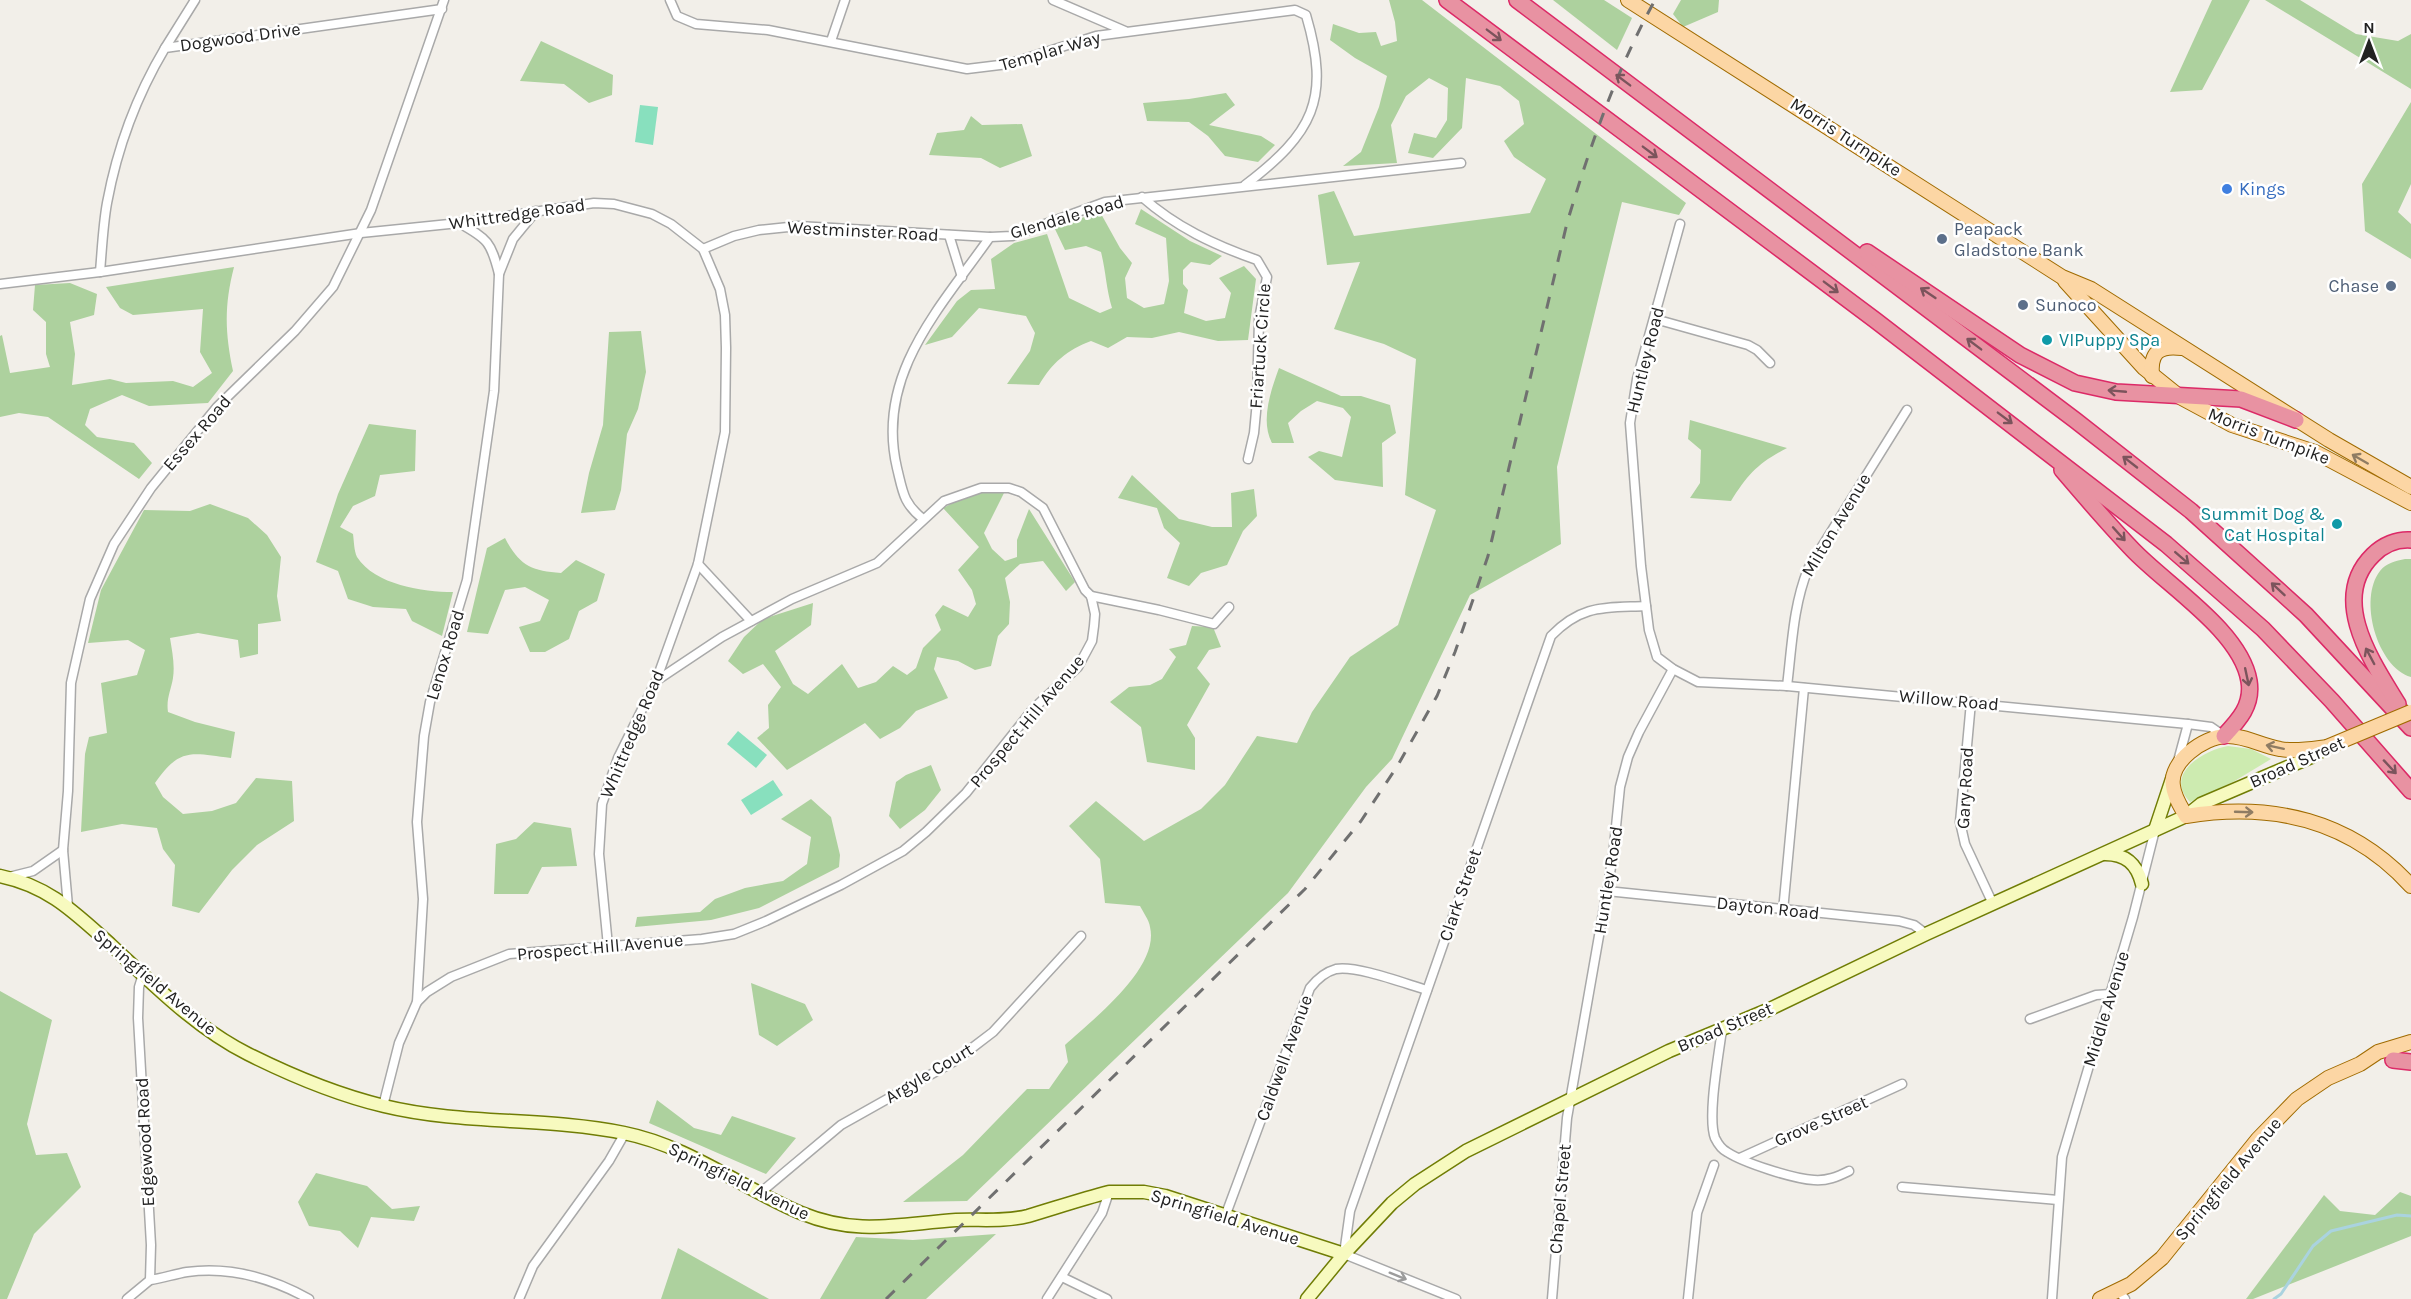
<svg xmlns="http://www.w3.org/2000/svg" width="2411" height="1299" font-family="Karla,sans-serif">
<style>
.grass{fill:#cdebb0}
.forest{fill:#add19e}
.pitch{fill:#88e0be}
.lines{fill:none;stroke-linecap:round;stroke-linejoin:round}
.stream{stroke:#aad3df;stroke-width:3}
.minor-casing{stroke:#a9a9a9;stroke-width:11}
.secondary-casing{stroke:#707d05;stroke-width:15}
.primary-casing{stroke:#a06b00;stroke-width:16}
.motorway-casing{stroke:#dc2a67;stroke-width:18}
.minor{stroke:#fff;stroke-width:8}
.secondary{stroke:#f7fabf;stroke-width:12}
.primary{stroke:#fcd6a4;stroke-width:14}
.motorway{stroke:#e892a2;stroke-width:15}
.rail{stroke:#707070;stroke-width:3;stroke-dasharray:12 12;stroke-linecap:butt}
.primary-bridge-casing{stroke:#a06b00;stroke-width:16;stroke-linecap:butt}
.primary-bridge{stroke:#fcd6a4;stroke-width:14}
.oneway{stroke:#7b545c}
.oneway2{stroke:#8f7c63}
.oneway3{stroke:#9c9c9c}
.shop-dot{fill:#3f7fe0;stroke:#fff;stroke-width:2}
.service-dot{fill:#5c6f8a;stroke:#fff;stroke-width:2}
.culture-dot{fill:#0f9aa8;stroke:#fff;stroke-width:2}
.labels{text-anchor:middle;stroke-width:5;stroke-linejoin:round;paint-order:stroke}
.street-label{font-size:18px;fill:#222;stroke:#fff}
.shop-label{font-size:18px;fill:#366cbe;stroke:#fff;text-anchor:start}
.service-label{font-size:18px;fill:#4e5e75;stroke:#fff;text-anchor:start}
.culture-label{font-size:18px;fill:#0d838f;stroke:#fff;text-anchor:start}
</style>
<rect width="100%" height="100%" fill="#f2efe9"/>
<!-- grass -->
<path class="grass" d="M2228 746 2251 749 2271 759 2233 782 2190 802C2163 774 2204 750 2228 746Z"/>
<!-- forest -->
<g class="forest">
<path d="M1389 0H1422L1686 203 1679 215 1622 202 1557 467 1561 544 1470 595 1392 759 1366 787 1288 893 967 1201 903 1202 963 1155 1027 1089H1049L1068 1062 1065 1045C1092 1020 1160 968 1150 927 1149 920 1143 912 1140 906L1105 903 1100 859 1069 826 1096 801 1144 841 1201 809 1225 785 1257 736 1297 743 1312 712 1350 657 1398 625 1436 510 1405 495 1416 359 1384 344 1334 329 1360 262 1327 265 1318 195 1334 191 1354 236 1530 213 1546 179 1514 157 1504 141 1524 124 1519 101 1500 86 1466 78 1462 128 1433 158 1408 153 1414 133 1436 138 1447 120 1448 88 1429 78 1406 96 1391 125 1397 163 1343 166 1361 152 1379 107 1387 76 1355 58 1330 40 1333 24 1359 33 1376 32 1381 46 1397 41 1395 22Z"/>
<path d="M1553 0H1604L1632 18 1617 50Z"/>
<path d="M1681 0H1719L1718 12 1683 27 1673 14Z"/>
<path d="M2212 0H2250L2202 90 2170 92Z"/>
<path d="M2265 0H2300L2356 34 2398 41 2411 34V89Z"/>
<path d="M541 41 613 75 612 95 589 103 564 84 520 81Z"/>
<path d="M1226 93 1235 105 1209 125 1261 136 1275 145 1258 162 1225 156 1208 136 1189 122 1147 121 1143 103 1189 99Z"/>
<path d="M2411 102V184L2398 212 2411 224V259L2365 231 2362 184Z"/>
<path d="M971 116 982 125 1022 124 1032 156 1000 168 981 158 929 155 937 133 964 130Z"/>
<path d="M1141 209 1190 241 1222 256 1210 265 1191 262 1183 270V284L1188 290 1184 313 1206 321 1225 318 1231 293 1219 278 1244 266 1256 279 1248 340 1218 341 1179 332 1152 338 1127 337 1108 348 1091 341C1067 350 1052 363 1039 385L1007 384 1030 351 1035 333 1026 316 979 308 952 337 925 345 957 301 971 290 995 289 991 259 1014 243 1047 234 1069 298 1100 313 1112 308C1106 288 1106 272 1101 252L1086 246 1065 250 1054 227 1100 212 1120 248 1132 263 1125 278 1127 298 1144 308 1164 304 1169 281 1166 238 1135 224Z"/>
<path d="M234 267C224 306 225 332 233 371L208 403 149 406 122 395 90 409 85 425 97 437 134 443 152 463 139 479 48 417 19 413 0 417V336L2 335 10 373 50 367 46 354V322L33 310 35 285 70 283 97 294 94 315 70 322 75 354 72 385 110 379 126 383 173 381 193 387 212 373 200 352 203 309 133 315 120 308 106 287Z"/>
<path d="M641 331 646 372 638 409 627 434 621 490 615 510 581 513 589 473 603 425 609 332Z"/>
<path d="M1279 368 1341 396H1361L1390 405 1396 433 1382 443 1383 487 1335 480 1308 457 1319 451 1342 457 1351 417 1343 408 1317 401 1301 411 1288 423 1294 443H1272C1260 421 1271 390 1279 368Z"/>
<path d="M1690 420 1787 448C1758 463 1748 474 1731 501L1690 498 1700 483 1701 450 1688 439Z"/>
<path d="M369 424 416 430 415 471 380 475 375 496 353 506 340 527 353 534C354 541 354 551 357 557 375 585 423 592 453 592L442 636 412 621 406 609 373 607 348 599 338 571 316 562 338 494Z"/>
<path d="M1132 475 1179 519 1212 527H1232L1231 493 1254 489 1257 516 1243 531 1227 565 1201 573 1189 586 1167 578 1180 543 1164 528 1157 508 1118 498Z"/>
<path d="M976 491 1004 493 984 533 992 549 1005 561 1017 557V540L1029 509 1075 582 1066 591 1043 561 1020 564 1005 578 1010 602 1009 624 998 636 991 666 975 670 958 661 937 657 934 669 948 698 916 711 900 728 880 739 865 723 787 770 757 738 769 728 768 705 781 687 763 664 743 674 728 661 744 637 763 619 813 603 811 625 775 651 793 684 808 694 842 664 858 688 876 682 893 666 907 675 916 668 923 648 941 630 935 615 943 605 968 617 976 604 972 590 958 570 979 547 943 508Z"/>
<path d="M210 504 248 518 267 535 281 557 277 596 281 621 258 624V654L240 658 238 640 198 633 170 638C172 651 175 664 173 678 171 690 166 699 168 712L195 722 235 732 231 758C191 753 180 747 155 783L163 797 183 814 212 811 236 803 256 778 292 781 294 821 257 845 232 870 199 913 172 906 175 865 163 849 157 828 122 824 81 832 85 754 89 737 107 733 101 683 137 675 145 650 128 640 88 643 101 590 144 510 190 511Z"/>
<path d="M505 538C519 565 531 571 561 573L576 560 605 574 597 601 579 611 569 639 545 652H530L519 627 540 621 549 600 525 587 505 590 488 634 467 632 487 548Z"/>
<path d="M2405 559H2411V677C2377 667 2358 599 2380 571 2386 563 2396 561 2405 559Z"/>
<path d="M1192 626 1213 627 1221 647 1209 650 1197 668 1210 684 1187 725 1195 738V770L1147 762 1141 727 1110 702 1129 687 1150 685 1162 679 1176 657 1169 649 1186 645Z"/>
<path d="M931 765 941 790 925 810 900 829 889 816 896 782 906 775Z"/>
<path d="M811 799 831 817 840 855 839 867 759 908 711 920 635 927 637 917 700 912 715 899 745 888 783 881 807 864 811 837 781 819Z"/>
<path d="M534 822 571 828 577 866 542 867 528 894H494L496 844 516 839Z"/>
<path d="M751 983 805 1004 813 1020 777 1046 759 1035Z"/>
<path d="M0 991 52 1020 27 1124 36 1155 67 1153 81 1187 34 1234 7 1299H0Z"/>
<path d="M657 1100 694 1128 721 1135 732 1116 796 1138 766 1174 649 1123Z"/>
<path d="M316 1173 367 1186 392 1209 420 1206 414 1221 371 1217 358 1248 340 1231 309 1226 298 1202Z"/>
<path d="M2400 1192 2411 1196V1236L2253 1299H2246L2324 1195 2340 1211 2375 1215Z"/>
<path d="M996 1234 926 1299H820L856 1237 913 1240Z"/>
<path d="M678 1248 769 1299H661Z"/>
</g>
<!-- pitch -->
<g class="pitch">
<path d="M640 105 658 107 653 145 635 142Z"/>
<path d="M738 731 767 755 756 768 727 744Z"/>
<path d="M773 780 783 795 751 815 741 800Z"/>
</g>
<g class="lines">
<!-- stream -->
<path class="stream" d="M2274 1299 2281 1294 2313 1246 2331 1231 2397 1215 2411 1216"/>
<!-- minor casing -->
<g class="minor-casing">
<g id="minor">
<path d="M670 0 677 16 696 24 768 30 967 69 1008 64 1096 36 1295 10 1306 15C1331 100 1313 133 1245 185"/>
<path d="M1053 0 1125 31"/>
<path d="M831 41 845 0"/>
<path d="M165 48 195 0"/>
<path d="M1142 197C1176 227 1214 245 1257 260L1267 277 1259 319 1257 401 1254 433 1248 459"/>
<path d="M459 223C488 239 491 242 499 274"/>
<path d="M1680 224 1637 379 1630 423 1641 566 1649 630 1657 657 1673 669 1698 682 1787 686 2188 724 2211 727 2224 736"/>
<path d="M949 235 962 277"/>
<path d="M703 249 734 236 759 230 798 226 990 237"/>
<path d="M100 272C102 249 103 225 107 203 117 149 137 95 165 48L442 9"/>
<path d="M0 284 100 272 361 233 459 223 594 203 614 204 652 214 671 224 703 249 720 289 725 315 726 348 725 432 698 564 656 681 618 758 602 804 599 854 608 946"/>
<path d="M1655 319 1748 345 1757 350 1770 363"/>
<path d="M923 519C903 503 903 492 897 468 875 375 940 308 990 237L1012 236 1105 202 1461 163"/>
<path d="M698 564 751 621"/>
<path d="M1091 596 1159 610 1214 624 1229 607"/>
<path d="M1787 686C1792 646 1793 606 1808 569L1907 410"/>
<path d="M1971 702 1960 822 1965 844 1993 904"/>
<path d="M2178 761 2188 724"/>
<path d="M9 877 33 871 63 850"/>
<path d="M1607 891 1899 921 1914 925 1926 934"/>
<path d="M68 906 63 850 68 791 71 683 90 599 114 544 151 488 217 407 295 331 333 287 371 210 444 0"/>
<path d="M1783 911 1804 688"/>
<path d="M417 1002 427 992 451 977 509 954 702 939 734 934 766 921 841 885 903 851 926 832 966 793 1033 709 1078 667 1092 641 1094 626 1095 614 1091 596 1085 590 1043 508 1021 492 1009 488H981L944 501 877 563 792 599 722 637 656 681"/>
<path d="M2030 1019 2096 995 2110 994"/>
<path d="M1722 1029C1719 1054 1707 1117 1715 1138 1718 1144 1721 1149 1727 1152 1744 1163 1794 1179 1814 1180 1827 1181 1837 1177 1849 1171"/>
<path d="M383 1106 399 1043 417 1002 423 899 417 822 424 736 430 702 467 580 494 391 499 274 513 239 536 211"/>
<path d="M1740 1158 1902 1084"/>
<path d="M1902 1187 2058 1200"/>
<path d="M760 1193 841 1125 953 1062 972 1048 993 1032 1081 936"/>
<path d="M1226 1214 1310 988C1317 979 1325 972 1336 969 1356 965 1406 984 1427 990"/>
<path d="M1062 1277 1107 1299"/>
<path d="M150 1280C163 1278 175 1274 187 1272 231 1266 271 1278 309 1299"/>
<path d="M2119 1291 2125 1299"/>
<path d="M127 1299 150 1280 151 1245 138 1018 139 987 143 974"/>
<path d="M519 1299 533 1266 609 1161 625 1133"/>
<path d="M1047 1299 1102 1213 1109 1192"/>
<path d="M1456 1299 1344 1254 1350 1211 1551 636C1582 604 1605 608 1646 606"/>
<path d="M1552 1299 1567 1118 1613 856 1620 787 1628 757 1639 732 1673 669"/>
<path d="M1688 1299 1697 1213 1714 1165"/>
<path d="M2052 1299 2062 1157 2133 917 2155 830"/>
</g>
</g>
<!-- secondary casing -->
<g class="secondary-casing">
<g id="secondary">
<path d="M2155 830 2173 776"/>
<path d="M2105 854C2126 854 2137 864 2142 884"/>
<path d="M0 876C49 886 75 913 111 945 153 984 196 1028 248 1054 290 1075 338 1095 384 1106 462 1125 545 1117 624 1133 689 1146 741 1188 801 1213 857 1236 898 1224 956 1220 980 1219 1004 1222 1028 1216 1055 1208 1082 1199 1109 1192H1144L1165 1196 1344 1254"/>
<path d="M1307 1299 1344 1254 1392 1203 1415 1184 1466 1151 1669 1051 1770 1009 1926 934 2186 816 2201 804 2311 757 2326 748"/>
</g>
</g>
<!-- primary casing -->
<g class="primary-casing">
<g id="primary">
<path d="M1628 0 2062 277 2091 289 2329 440 2411 487"/>
<path d="M2065 281 2144 368 2180 397 2232 425 2315 452 2411 503"/>
<path d="M2152 376C2150 353 2158 345 2182 348"/>
<path d="M2327 747C2311 749 2295 752 2280 749 2262 746 2244 735 2226 736 2203 737 2169 762 2173 786 2174 797 2181 807 2186 816 2272 802 2351 820 2411 886"/>
<path d="M2100 1299 2131 1284 2162 1258 2258 1139 2297 1099 2328 1078 2360 1064 2378 1052 2411 1042"/>
</g>
</g>
<!-- motorway casing -->
<g class="motorway-casing">
<g id="motorway">
<path d="M1447 0 1875 320 2166 544 2263 629 2332 701 2411 791"/>
<path d="M1517 0 2075 420 2191 511 2306 615 2411 728"/>
<path d="M1867 252 2020 355 2075 383 2116 392 2241 399 2296 420"/>
<path d="M2062 470C2085 497 2108 524 2132 549 2166 585 2241 631 2249 681 2253 705 2239 720 2224 736"/>
<path d="M2398 704C2373 663 2328 599 2373 555 2383 545 2397 539 2411 540"/>
<path d="M2393 1060 2411 1062"/>
</g>
</g>
<!-- minor -->
<use href="#minor" class="minor"/>
<!-- secondary -->
<use href="#secondary" class="secondary"/>
<!-- primary -->
<use href="#primary" class="primary"/>
<!-- motorway -->
<use href="#motorway" class="motorway"/>
<!-- rail -->
<path class="rail" d="M886 1299 1305 889 1361 821 1398 765 1437 696 1455 652 1488 556 1567 223C1590 146 1616 71 1655 0"/>
<!-- primary-bridge casing -->
<g class="primary-bridge-casing">
<path id="primary-bridge" d="M2327 747 2411 712"/>
</g>
<!-- primary-bridge -->
<use href="#primary-bridge" class="primary-bridge"/>
</g>
<!-- one-way arrows -->
<defs><path id="oneway-shaft" d="M-6 0H5M1.5-3L5.5 0L1.5 3" fill="none" stroke-width="1.6" stroke-linecap="round" stroke-linejoin="round" transform="scale(1.5)"/></defs>
<g class="oneway">
<use href="#oneway-shaft" transform="translate(1494 35) rotate(37)"/>
<use href="#oneway-shaft" transform="translate(1623 80) rotate(-143)"/>
<use href="#oneway-shaft" transform="translate(1650 152) rotate(37)"/>
<use href="#oneway-shaft" transform="translate(1831 287) rotate(37)"/>
<use href="#oneway-shaft" transform="translate(1928 293) rotate(-146)"/>
<use href="#oneway-shaft" transform="translate(1974 344) rotate(-143)"/>
<use href="#oneway-shaft" transform="translate(2117 391) rotate(-175)"/>
<use href="#oneway-shaft" transform="translate(2005 418) rotate(37)"/>
<use href="#oneway-shaft" transform="translate(2130 462) rotate(-142)"/>
<use href="#oneway-shaft" transform="translate(2119 534) rotate(48)"/>
<use href="#oneway-shaft" transform="translate(2182 558) rotate(41)"/>
<use href="#oneway-shaft" transform="translate(2278 589) rotate(-137)"/>
<use href="#oneway-shaft" transform="translate(2370 656) rotate(-118)"/>
<use href="#oneway-shaft" transform="translate(2247 677) rotate(78)"/>
<use href="#oneway-shaft" transform="translate(2390 767) rotate(47)"/>
</g>
<g class="oneway2">
<use href="#oneway-shaft" transform="translate(2360 459) rotate(-150)"/>
<use href="#oneway-shaft" transform="translate(2275 747) rotate(-168)"/>
<use href="#oneway-shaft" transform="translate(2244 812) rotate(2)"/>
</g>
<use class="oneway3" href="#oneway-shaft" transform="translate(1398 1276) rotate(22)"/>
<!-- markers -->
<circle class="shop-dot" cx="2227" cy="189" r="6"/>
<g class="service-dot">
<circle cx="1942" cy="239" r="6"/>
<circle cx="2391" cy="286" r="6"/>
<circle cx="2023" cy="305" r="6"/>
</g>
<g class="culture-dot">
<circle cx="2047" cy="340" r="6"/>
<circle cx="2337" cy="524" r="6"/>
</g>
<g class="labels">
<!-- street labels -->
<g class="street-label">
<text transform="translate(240 37) rotate(-8)" y="6">Dogwood Drive</text>
<text transform="translate(1050 51) rotate(-16)" y="6">Templar Way</text>
<text transform="translate(1846 137) rotate(33)" y="6">Morris Turnpike</text>
<text transform="translate(517 214) rotate(-8)" y="6">Whittredge Road</text>
<text transform="translate(1067 217) rotate(-16)" y="6">Glendale Road</text>
<text transform="translate(863 231) rotate(3)" y="6">Westminster Road</text>
<text transform="translate(1260 346) rotate(-86)" y="6">Friartuck Circle</text>
<text transform="translate(1645 360) rotate(-76)" y="6">Huntley Road</text>
<text transform="translate(197 433) rotate(-49)" y="6">Essex Road</text>
<text transform="translate(2269 436) rotate(21)" y="6">Morris Turnpike</text>
<text transform="translate(1836 525) rotate(-59)" y="6">Milton Avenue</text>
<text transform="translate(445 655) rotate(-73)" y="6">Lenox Road</text>
<text transform="translate(1949 700) rotate(5)" y="6">Willow Road</text>
<text transform="translate(1027 721) rotate(-50)" y="6">Prospect Hill Avenue</text>
<text transform="translate(632 734) rotate(-67)" y="6">Whittredge Road</text>
<text transform="translate(2297 762) rotate(-24)" y="6">Broad Street</text>
<text transform="translate(1965 788) rotate(-87)" y="6">Gary Road</text>
<text transform="translate(1608 880) rotate(-81)" y="6">Huntley Road</text>
<text transform="translate(1460 895) rotate(-71)" y="6">Clark Street</text>
<text transform="translate(1768 908) rotate(6)" y="6">Dayton Road</text>
<text transform="translate(600 947) rotate(-5)" y="6">Prospect Hill Avenue</text>
<text transform="translate(155 982) rotate(40)" y="6">Springfield Avenue</text>
<text transform="translate(2106 1009) rotate(-73)" y="6">Middle Avenue</text>
<text transform="translate(1725 1027) rotate(-23)" y="6">Broad Street</text>
<text transform="translate(1284 1058) rotate(-70)" y="6">Caldwell Avenue</text>
<text transform="translate(929 1073) rotate(-31)" y="6">Argyle Court</text>
<text transform="translate(1821 1121) rotate(-24)" y="6">Grove Street</text>
<text transform="translate(145 1142) rotate(-93)" y="6">Edgewood Road</text>
<text transform="translate(2228 1179) rotate(-50)" y="6">Springfield Avenue</text>
<text transform="translate(739 1181) rotate(26)" y="6">Springfield Avenue</text>
<text transform="translate(1560 1199) rotate(-85)" y="6">Chapel Street</text>
<text transform="translate(1225 1217) rotate(17)" y="6">Springfield Avenue</text>
</g>
<!-- shop labels -->
<g class="shop-label">
<text x="2239" y="195">Kings</text>
</g>
<!-- service labels -->
<g class="service-label">
<text x="1954" y="235">Peapack<tspan x="1954" dy="21">Gladstone Bank</tspan></text>
<text x="2379" y="292" text-anchor="end">Chase</text>
<text x="2035" y="311">Sunoco</text>
</g>
<!-- culture labels -->
<g class="culture-label">
<text x="2059" y="346">VIPuppy Spa</text>
<text x="2325" y="520" text-anchor="end">Summit Dog &amp;<tspan x="2325" dy="21">Cat Hospital</tspan></text>
</g>
</g>
<!-- north arrow -->
<g transform="translate(2369 42)" stroke="#ffffff" stroke-width="4.5" paint-order="stroke">
<path d="M0-4.5L10 22L0 15L-10 22Z" fill="#222222"/>
<text y="-9" font-size="16" font-weight="bold" text-anchor="middle" fill="#222222">N</text>
</g>
</svg>
